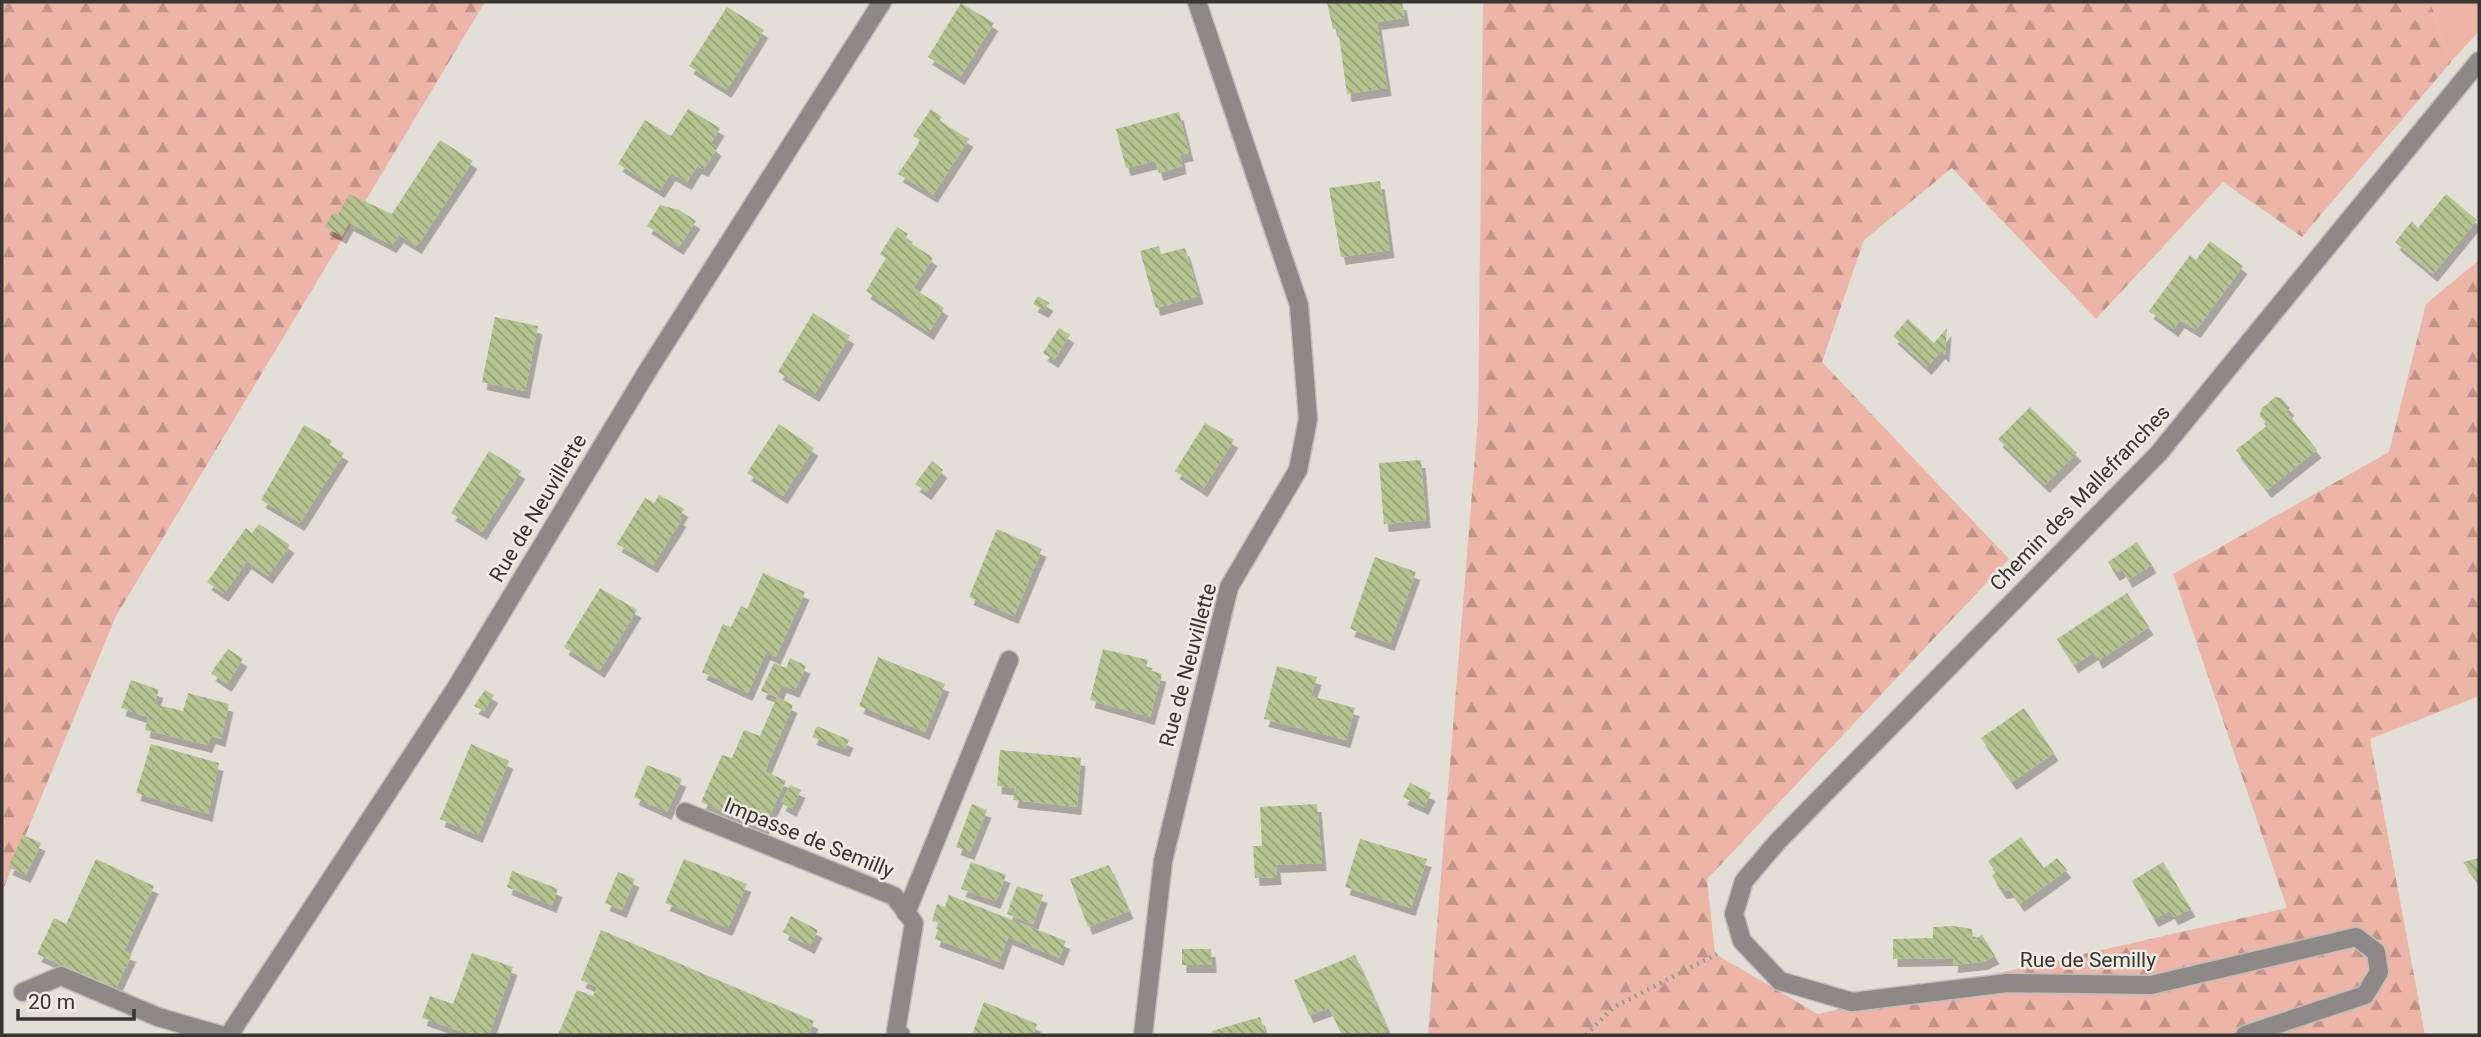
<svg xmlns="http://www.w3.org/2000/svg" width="2481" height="1037" font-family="Roboto,sans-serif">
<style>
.grass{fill:#edb5a8}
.forest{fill:url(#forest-firs)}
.building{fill:url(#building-back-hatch);filter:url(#shadow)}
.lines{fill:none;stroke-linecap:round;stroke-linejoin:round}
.minor-casing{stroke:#c0bdb5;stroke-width:21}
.path{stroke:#9c9a93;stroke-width:4.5;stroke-dasharray:2 5;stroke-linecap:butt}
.minor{stroke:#8c8986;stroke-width:18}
.labels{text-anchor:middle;stroke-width:5;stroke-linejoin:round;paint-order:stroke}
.street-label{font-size:21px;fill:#373632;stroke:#f0ece3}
</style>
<defs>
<pattern id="forest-firs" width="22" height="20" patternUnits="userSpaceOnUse" patternTransform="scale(1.75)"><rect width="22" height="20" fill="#edb5a8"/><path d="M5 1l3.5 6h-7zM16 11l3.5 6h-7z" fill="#c19489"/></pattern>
<pattern id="building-back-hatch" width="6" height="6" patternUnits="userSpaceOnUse" patternTransform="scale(1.75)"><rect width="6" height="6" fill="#b5c391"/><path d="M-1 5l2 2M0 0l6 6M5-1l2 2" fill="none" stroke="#949f77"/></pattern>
<filter id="shadow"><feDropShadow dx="4.5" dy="8" stdDeviation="0" flood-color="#0004"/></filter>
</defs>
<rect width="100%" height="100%" fill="#e2dfd6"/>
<!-- grass -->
<path class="grass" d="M2430 2H2479V31L2451 62Z"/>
<!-- forest -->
<g class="forest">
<path d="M2 2H485L116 616 2 892Z"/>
<path d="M1483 2H2430L2451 62 2302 237 2223 182 2096 319 1952 168 1864 240 1822 362 2009 559 1707 879 1715 954 1818 1014 2287 908 2173 574 2389 452 2426 304 2479 260V696L2370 739 2425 1035H1428L1478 419Z"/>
</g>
<!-- building -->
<g class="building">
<path d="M1327 2H1402L1405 18 1377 22 1387 88 1347 94 1338 29H1333Z"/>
<path d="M961 3 994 23 960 77 928 57Z"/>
<path d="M727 7 764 30 727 90 689 66Z"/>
<path d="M688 109 720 128 711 143 717 148 704 169 697 166 687 182 671 173 660 190 618 164 645 120 671 136Z"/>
<path d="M931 109 942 117 939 121 969 139 933 195 898 174 921 140 913 136Z"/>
<path d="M1179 112 1189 153 1180 155 1182 166 1159 173 1155 161 1126 168 1116 129Z"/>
<path d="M440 140 473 161 417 246 399 235 392 245 349 223 342 236 325 227 333 212 338 215 349 194 392 214Z"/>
<path d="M1380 181 1390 250 1341 257 1329 188Z"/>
<path d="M2446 194 2477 220 2433 274 2395 242 2412 221 2418 228Z"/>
<path d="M660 205 679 210 696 221 679 247 647 226Z"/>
<path d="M897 227 908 234 905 239 933 258 913 288 944 308 929 332 866 291 886 258 880 254Z"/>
<path d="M2210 241 2243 266 2196 330 2180 320 2174 329 2149 311 2190 255 2196 260Z"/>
<path d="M1159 246 1161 254 1185 248 1199 296 1156 308 1140 251Z"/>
<path d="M1038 296 1049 303 1044 310 1033 304Z"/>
<path d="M813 313 850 336 815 394 778 372Z"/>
<path d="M495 317 538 326 525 391 482 382Z"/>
<path d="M1908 319 1934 343 1947 328 1945 355 1941 351 1927 367 1893 336Z"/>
<path d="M1059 328 1070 335 1054 360 1043 353Z"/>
<path d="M2275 397 2281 398 2290 408 2286 411 2317 450 2267 490 2236 450 2268 425 2260 416 2261 409Z"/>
<path d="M2030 407 2077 453 2045 485 1998 439Z"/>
<path d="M1205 423 1234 440 1203 489 1175 471Z"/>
<path d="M779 424 814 448 783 496 747 473Z"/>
<path d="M304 425 332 441 329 445 344 453 300 523 261 500Z"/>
<path d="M489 451 521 471 482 532 451 513Z"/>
<path d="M1421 460 1426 520 1384 524 1379 463Z"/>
<path d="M932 461 943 470 927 492 915 484Z"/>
<path d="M659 495 684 509 679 517 682 519 653 565 617 544 645 498 654 503Z"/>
<path d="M259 524 290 545 268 576 247 561 224 594 207 582 246 528 252 533Z"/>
<path d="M997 529 1042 549 1014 616 969 597Z"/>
<path d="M2137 542 2152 565 2128 580 2122 569 2115 573 2108 562Z"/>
<path d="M1375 557 1416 572 1390 643 1350 629Z"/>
<path d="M763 573 805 592 776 657 766 652 748 693 702 672 723 624 731 627 741 606 747 609Z"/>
<path d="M600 588 637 610 600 670 564 647Z"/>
<path d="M2127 593 2149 627 2098 661 2094 652 2074 665 2057 639Z"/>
<path d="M228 649 243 659 227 684 211 673Z"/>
<path d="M1103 649 1148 660 1145 669 1162 674 1150 717 1090 700Z"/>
<path d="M878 657 945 684 925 732 859 706Z"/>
<path d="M790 658 806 666 795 690 782 685 777 697 793 705 765 771 786 781 763 829 701 802 722 755 732 758 744 730 760 736 777 697 761 691 774 663 786 668Z"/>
<path d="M1277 666 1317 677 1311 696 1355 708 1346 740 1264 719Z"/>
<path d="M131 680 159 690 154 704 183 711 188 693 229 704 221 739 211 736 208 745 145 730 148 717 121 708Z"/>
<path d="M485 690 494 695 484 711 474 706Z"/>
<path d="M2024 708 2054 753 2012 782 1981 738Z"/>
<path d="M817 726 849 740 845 749 812 737Z"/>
<path d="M151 744 219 763 208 814 136 793Z"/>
<path d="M471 744 509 761 478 835 440 819Z"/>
<path d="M1000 750 1081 758 1077 807 1013 800 1015 788 997 786Z"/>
<path d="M647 765 682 779 667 812 634 797Z"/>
<path d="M1410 783 1431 793 1424 807 1403 797Z"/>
<path d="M790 785 801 790 792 809 781 803Z"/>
<path d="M972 804 987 810 970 852 956 847Z"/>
<path d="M1317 804 1322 863 1276 865 1277 877 1255 878 1253 846H1262L1260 807Z"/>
<path d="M23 835 41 843 26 875 8 867Z"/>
<path d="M2021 837 2044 868 2057 858 2067 870 2020 904 2010 890 2002 891 1992 876 1996 872 1988 861Z"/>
<path d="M1360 839 1427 859 1411 908 1345 887Z"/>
<path d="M2479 858V884L2463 862Z"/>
<path d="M96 859 154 886 124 951 132 954 115 990 37 954 54 918 66 924Z"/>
<path d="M684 859 747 884 728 928 665 903Z"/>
<path d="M971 862 1006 875 996 901 961 889Z"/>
<path d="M2163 862 2191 909 2174 917 2170 911 2154 919 2132 881Z"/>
<path d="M1109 865 1129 911 1088 927 1070 879Z"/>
<path d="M512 871 558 889 552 905 507 887Z"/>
<path d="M618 872 635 879 622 910 605 903Z"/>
<path d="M1017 886 1043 895 1033 924 1007 914Z"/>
<path d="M949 895 1066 941 1059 958 1008 937 999 962 935 939 940 923 932 921 937 904 945 907Z"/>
<path d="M791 916 818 930 810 946 783 932Z"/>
<path d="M1954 926 1972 929 1973 940 1982 935 1995 956 1983 962 1953 965 1954 958 1893 959V939L1933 938V927Z"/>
<path d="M601 930 814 1021 808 1035H558L577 990 593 996 597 987 581 980Z"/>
<path d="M1182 949H1211L1212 965H1182Z"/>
<path d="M472 953 513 967 489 1035H472L422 1018 430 996 453 1004Z"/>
<path d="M1355 955 1388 1030 1376 1035H1342L1329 1008 1309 1015 1294 980Z"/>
<path d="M984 1002 1037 1024 1033 1035H972Z"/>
<path d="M1260 1017 1266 1035H1213L1212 1031Z"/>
</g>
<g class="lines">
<!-- minor casing -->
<g class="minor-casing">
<g id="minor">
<path d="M685 812 894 896 914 923 896 1031 901 1035"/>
<path d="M906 913 1009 660"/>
<path d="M23 992 61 976 158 1017 220 1035"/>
<path d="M229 1035 456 688 650 367 882 2"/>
<path d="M1143 1035 1163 861 1229 587 1298 470 1308 419 1299 305 1197 2"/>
<path d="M2245 1035 2365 995 2379 972 2376 952 2356 937 2151 985 2007 983 1852 1002 1780 981 1742 941 1734 914 1744 881 1778 841 2158 454 2479 61"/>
</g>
</g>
<!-- path -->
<path class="path" d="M1586 1035 1614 1007 1717 954"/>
<!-- minor -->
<use href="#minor" class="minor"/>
</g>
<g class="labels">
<!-- street labels -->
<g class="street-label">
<text transform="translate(2080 498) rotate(-46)" y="7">Chemin des Mallefranches</text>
<text transform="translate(538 508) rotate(-59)" y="7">Rue de Neuvillette</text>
<text transform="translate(1188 665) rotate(-75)" y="7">Rue de Neuvillette</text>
<text transform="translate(809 838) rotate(22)" y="7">Impasse de Semilly</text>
<text x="2088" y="967">Rue de Semilly</text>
</g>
</g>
<!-- border -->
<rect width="2481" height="1037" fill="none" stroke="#373632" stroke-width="7"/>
<!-- scale -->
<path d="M18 1009v10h116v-10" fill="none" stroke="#373632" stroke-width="3.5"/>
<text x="28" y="1009" font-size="21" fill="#373632" stroke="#f0ece3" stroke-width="5" paint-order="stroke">20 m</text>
</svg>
